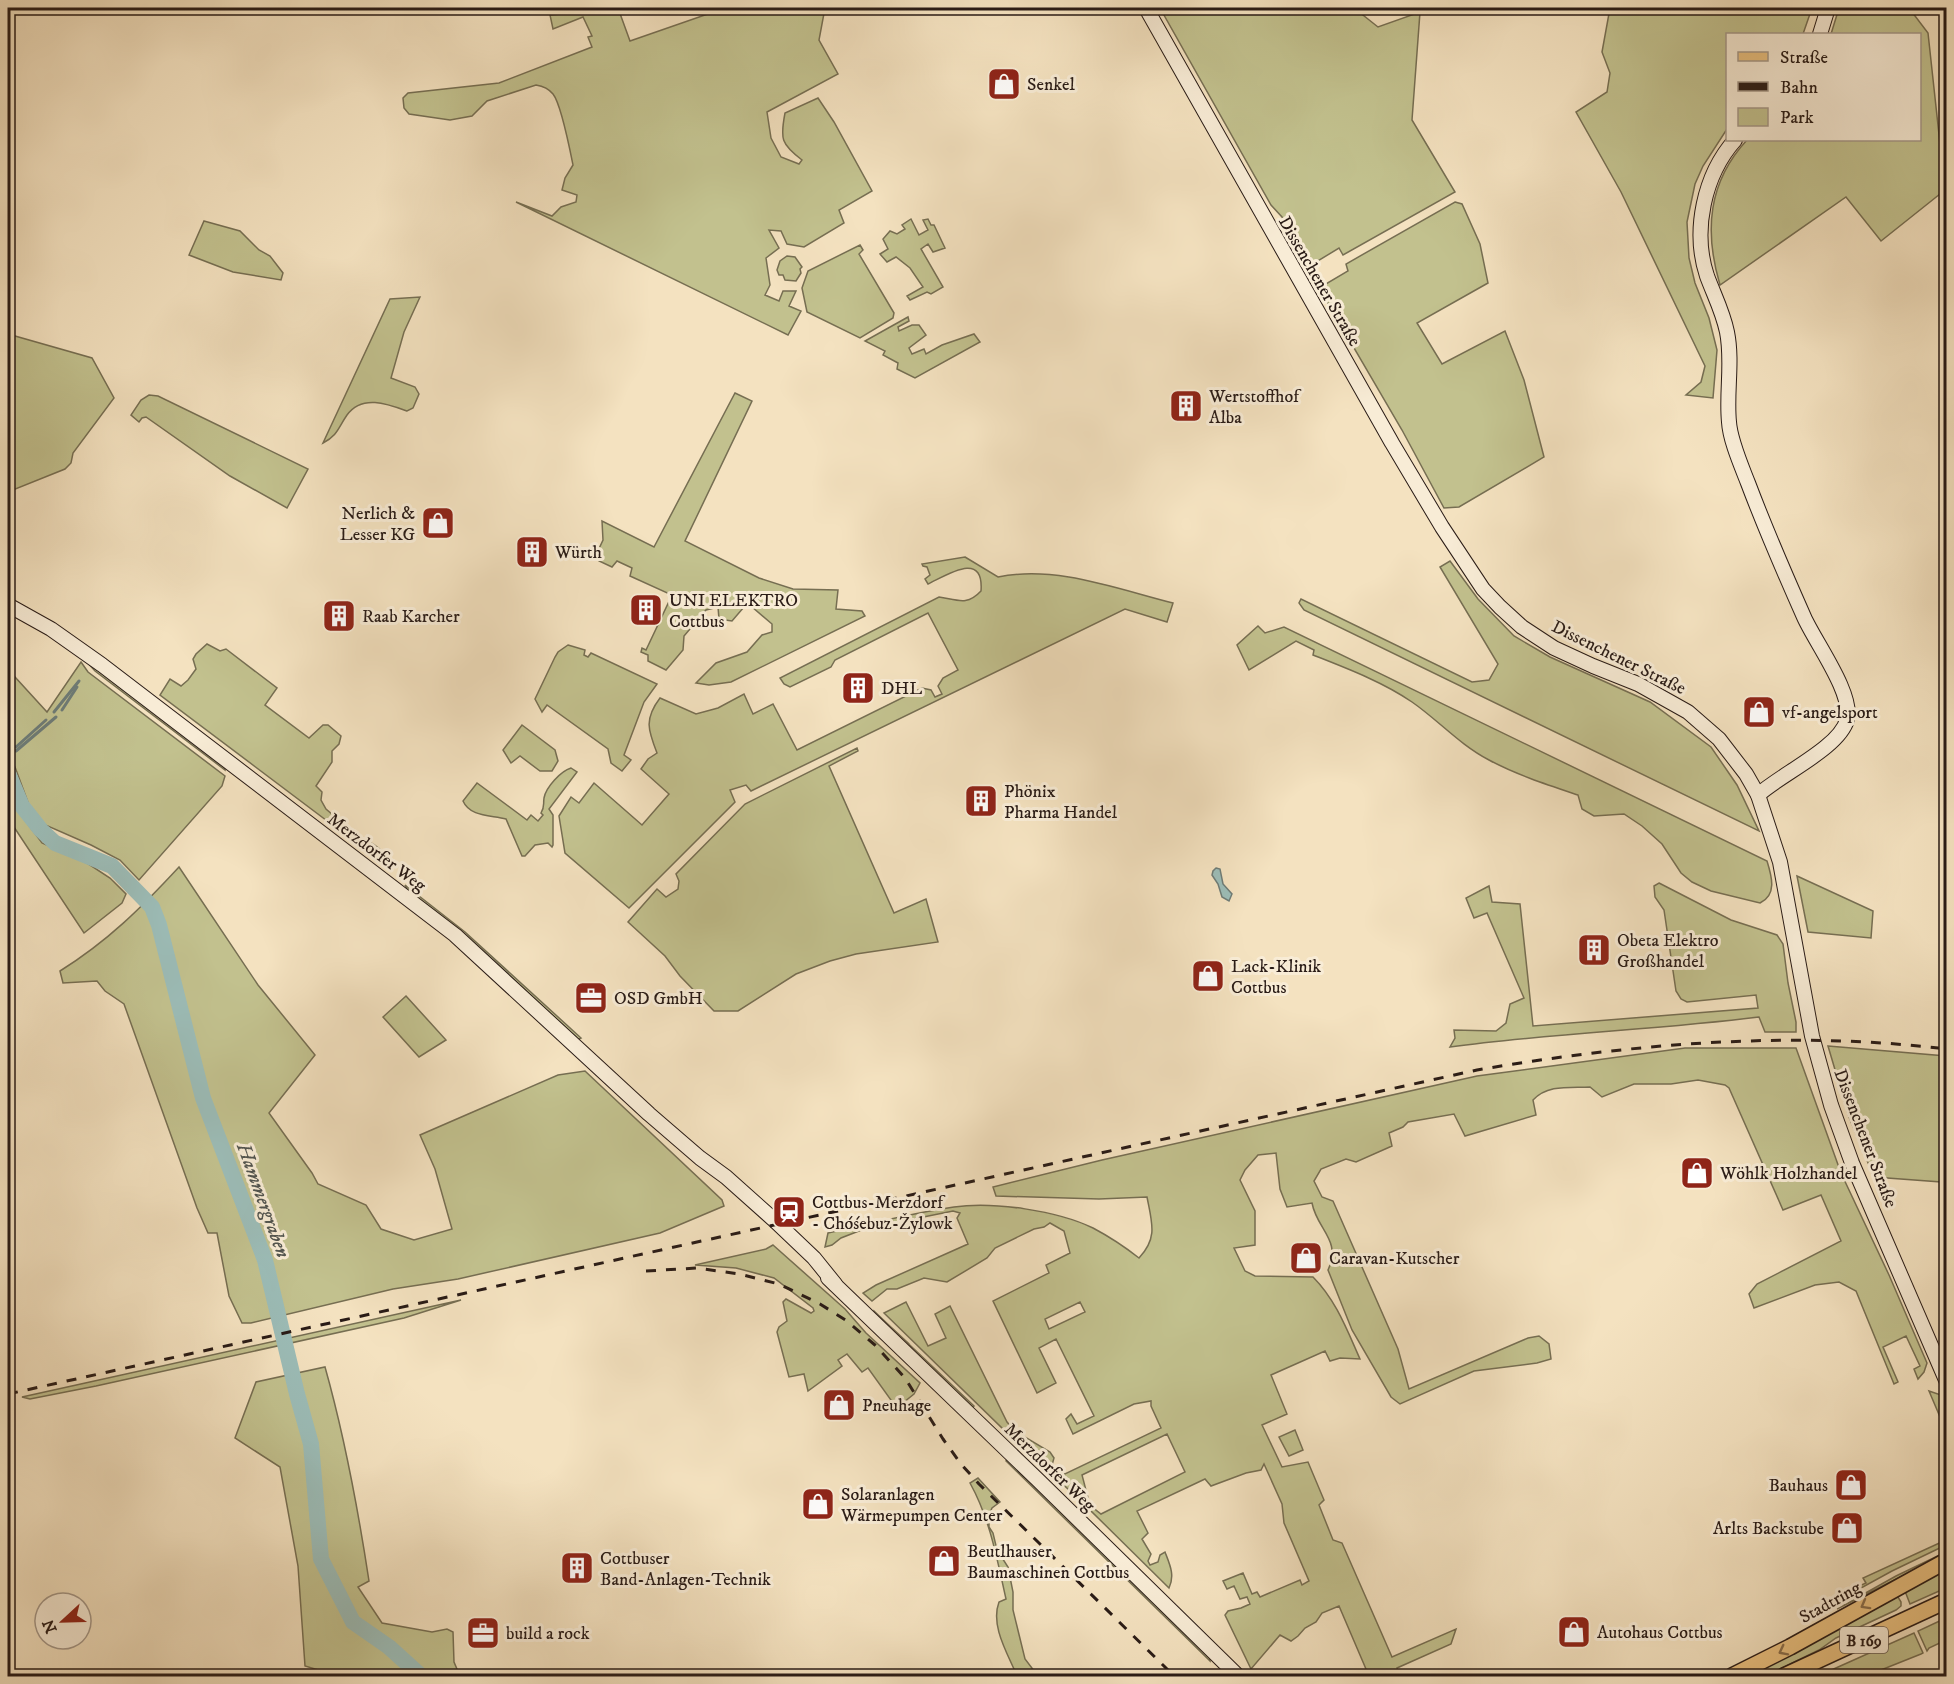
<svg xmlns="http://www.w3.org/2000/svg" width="1954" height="1684" font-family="'IM FELL DW Pica',serif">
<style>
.green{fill:#c2c18e;stroke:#766e52;stroke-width:1.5;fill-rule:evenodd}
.water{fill:#9cbdb8;stroke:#6e7c77;stroke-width:1.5}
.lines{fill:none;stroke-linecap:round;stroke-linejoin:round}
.stream{stroke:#6e7c77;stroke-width:3}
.river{stroke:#9cbdb8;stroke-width:16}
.secondary-casing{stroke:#291b16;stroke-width:16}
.primary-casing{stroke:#291b16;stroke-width:18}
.secondary{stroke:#f8ecd6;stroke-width:14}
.primary{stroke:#eac180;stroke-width:15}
.rail{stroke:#291b16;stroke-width:3;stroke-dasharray:10 10;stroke-linecap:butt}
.oneway{stroke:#8a6e4b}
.labels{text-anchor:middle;stroke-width:6;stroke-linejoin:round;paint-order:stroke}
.shield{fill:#f8ecd6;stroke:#675a50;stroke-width:1.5}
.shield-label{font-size:16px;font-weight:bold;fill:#291b16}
.poi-label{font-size:18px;fill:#291b16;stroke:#f8ecd6;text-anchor:start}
.street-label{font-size:18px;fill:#291b16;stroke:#f8ecd6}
.water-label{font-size:20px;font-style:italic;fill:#51544f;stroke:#f8ecd6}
</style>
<rect width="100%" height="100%" fill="#f4e2c0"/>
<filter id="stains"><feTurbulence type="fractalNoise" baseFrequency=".00333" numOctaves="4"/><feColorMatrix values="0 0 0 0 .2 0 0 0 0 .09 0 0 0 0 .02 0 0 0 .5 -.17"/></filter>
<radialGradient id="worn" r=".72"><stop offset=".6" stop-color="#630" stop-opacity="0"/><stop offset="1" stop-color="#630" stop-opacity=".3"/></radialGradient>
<!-- green -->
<g class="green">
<path d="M571 8H618L630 41 725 8H825L819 40 838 74 767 112 771 138 781 157 799 164 802 160C781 144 780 139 785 113L818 98 834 122 872 191 839 210 844 223 804 247 787 244 781 231 769 230 779 248 766 258 770 285 765 295 779 301 783 291H796L789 306 801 311 788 335 516 202 552 216 561 207 576 202 577 195 562 190 565 178 573 165C570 150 561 104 553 94 549 89 542 86 536 85L487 101 472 116 450 120 409 114 404 108 403 98 408 93 499 83 592 47 588 37 592 36 583 17 553 29 550 15 571 13Z"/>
<path d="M1160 8H1354L1378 27 1420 12 1412 120 1455 192 1343 255 1339 248 1308 267 1282 217 1271 205Z"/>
<path d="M1610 8H1812L1803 34H1728L1727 129 1703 166 1695 184 1687 222 1689 258 1695 283 1709 318 1717 350 1713 398 1686 395 1701 382 1705 366 1621 192 1576 112 1607 92 1610 73 1602 52Z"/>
<path d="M1839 8H1909L1928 33 1945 190 1881 241 1846 197 1720 285C1704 231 1708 182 1747 140H1920V34H1831Z"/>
<path d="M1455 202 1462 204 1480 244 1488 283 1417 323 1442 364 1505 331 1524 380 1544 457 1459 507 1444 508 1402 430 1319 288 1348 271 1346 264Z"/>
<path d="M911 219 919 235 928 230 923 220 928 219 931 225H934L945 248 933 252 928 244 921 249 943 287 931 294 927 292 910 300 907 296 923 287 910 268 896 257 887 262 880 254 888 249 883 239 890 231 897 234 905 229 902 225Z"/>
<path d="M204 221 240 231 259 250 270 256 283 273 281 280 233 272 189 255Z"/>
<path d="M860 245 863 250 859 254 894 313 893 318 860 338 807 312 802 288 808 271Z"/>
<path d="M787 256 795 257 802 267 800 269 801 273 796 281 785 280 783 275H779L777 270 780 261Z"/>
<path d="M420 297 404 332 391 378 415 387 419 394 413 408 407 411C388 404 362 394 347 415 338 428 338 435 323 443L390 299Z"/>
<path d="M908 317 909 321 898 327 899 331 912 325H919L926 335 909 348 912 354 924 349 926 354 942 345 974 334 980 342 915 378 897 369 898 363 883 355 885 351 865 341Z"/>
<path d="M8 334 92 358 114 398 73 453 71 463 65 469 8 492Z"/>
<path d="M735 393 752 401 685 541 759 578 793 589 838 590 836 609 862 611 865 616 731 682 709 685 696 683 716 663 747 652 762 635 772 632V624L752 607H744L732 621 719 619 718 607 706 610 684 636 683 650 666 670 648 661V655L641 652 642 648 646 650 672 595 630 576 632 568 617 561 612 567 599 561 596 555 603 540 602 521 654 547Z"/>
<path d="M149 395 158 396 308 469 287 508 230 476 146 417 142 418 139 422 131 415 141 400Z"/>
<path d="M965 557 998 577C1056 565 1117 589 1173 603L1167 622 1125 609 751 791 746 785 730 790 735 802 629 908 565 853 559 816 571 797 579 803 594 783 642 825 669 794 641 769 648 759 657 753C648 730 644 719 660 698L696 714 718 708 744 694 753 714 773 704 797 750 922 688 931 690 935 697 942 694 938 686 943 678 958 670 928 613 835 660 831 667 790 687 784 684 780 678 939 597C958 600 967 606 981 591 984 550 947 575 928 584L925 579 930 575 927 567 923 566 922 564Z"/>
<path d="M1450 561 1478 599 1514 636 1550 657 1650 702 1711 747 1737 785 1759 831 1304 610 1299 603 1301 599 1472 682 1489 680 1498 664 1440 567Z"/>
<path d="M1258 626 1265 633 1284 627 1767 861C1772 877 1777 895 1760 903L1711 891 1692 882 1681 873 1662 844 1642 826 1624 814 1594 816 1582 809 1578 795C1548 785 1517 775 1489 760 1460 745 1438 720 1412 702 1383 682 1346 668 1313 655L1314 650 1296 641 1249 670 1237 645Z"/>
<path d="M207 644 220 651 226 649 277 688 265 705 309 738 323 725H328L341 736 339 744 332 751V762L316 786 322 792 321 800 326 809 361 839 373 844 389 856 383 863 160 695 170 679 181 686 188 680 196 669 193 659 196 654Z"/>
<path d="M568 645 585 650 584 655 588 657 591 653 657 684 644 702 624 755 631 760 622 771 611 763 608 749 547 705 542 712 535 699 555 657 558 652Z"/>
<path d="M86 661 225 767V770L95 671Z"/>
<path d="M81 662 88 672 225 776 222 786 139 880 120 860 91 845 43 824 29 805 15 767 8 755V682L15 677 47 712Z"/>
<path d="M522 725 555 750 558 761 552 771H540L520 756 511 763 503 750Z"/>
<path d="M857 748 858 751 829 766 894 913 926 899 938 942 856 954 830 961 796 974 738 1011H714L680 976 665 956 628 922 657 889 666 897 678 889 679 881 676 874 745 804Z"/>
<path d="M571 768 577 772 549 809 553 815V845L552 847 548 843 535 845 525 856H522L506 819C491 815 470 817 463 801L477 783 527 820 531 815 538 821 543 815 541 813C545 806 543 805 544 798 546 787 561 771 571 768Z"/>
<path d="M8 787 15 807 42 843 87 863 110 878 126 894 122 903 84 933 8 818Z"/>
<path d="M179 867 258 985 315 1055 269 1113 312 1173 318 1184 366 1205 381 1229 414 1240 452 1229 435 1169 420 1135 558 1075 585 1071 722 1200 724 1206 660 1233 458 1279 393 1289 251 1323H242L229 1296 217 1233H208L197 1208 124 1004 105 991 97 981 63 983 60 971C108 941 141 908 179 867Z"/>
<path d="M1797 876 1873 911 1871 938 1808 932Z"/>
<path d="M1659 883 1731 920 1777 935 1783 944 1788 983 1796 1022V1032H1765L1759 1017C1656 1030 1553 1033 1450 1047L1455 1038 1454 1030 1496 1031 1506 1023 1510 1004 1524 998 1487 913 1474 918 1466 898 1489 886 1492 902 1520 904 1533 1026 1758 1008 1756 995 1687 1002 1681 999 1676 991 1664 910 1655 897 1654 886Z"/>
<path d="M405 885 465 932 581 1038 577 1040 409 893Z"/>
<path d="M406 996 446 1040 419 1057 383 1017Z"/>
<path d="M1828 1046 1946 1056V1184L1943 1186 1941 1182 1874 1177 1849 1117Z"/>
<path d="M1685 1048H1796L1841 1173 1889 1275 1927 1363 1924 1372 1918 1379 1914 1369 1920 1366 1906 1336 1883 1347 1898 1382 1894 1384 1856 1291 1839 1282 1815 1285 1754 1308 1749 1294 1757 1284 1841 1241 1821 1195 1783 1210 1729 1088 1725 1085 1698 1080 1671 1084H1634L1602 1097 1590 1087C1570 1088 1548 1084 1533 1100L1536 1115 1465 1136 1454 1114 1408 1122 1403 1127 1389 1133 1392 1146 1356 1162 1346 1159 1321 1169 1314 1181 1322 1197 1333 1201 1398 1349 1409 1389 1528 1338 1539 1336 1549 1344 1551 1359 1537 1363 1474 1371 1400 1404 1391 1397 1352 1330 1328 1270C1342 1240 1317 1230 1312 1203L1287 1207 1280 1189 1276 1153 1258 1155 1245 1170 1240 1180 1255 1211V1245L1234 1248 1245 1271 1255 1276 1313 1277C1336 1300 1347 1330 1360 1359L1340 1358 1330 1361 1325 1351 1271 1375 1287 1414 1262 1425 1282 1467 1308 1462 1324 1500 1319 1505 1333 1540 1342 1543 1392 1657 1456 1629 1451 1644 1397 1668 1400 1676H1369L1339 1606 1322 1613 1316 1622 1305 1628 1298 1636 1291 1641 1280 1635 1251 1669 1225 1615 1228 1611 1241 1608 1250 1604 1247 1597 1240 1599 1234 1586 1227 1589 1223 1581 1243 1573 1252 1594 1257 1592 1260 1597 1300 1580 1302 1585 1309 1581 1284 1523 1282 1504 1264 1464 1261 1470 1246 1473 1211 1486 1205 1479 1137 1511 1148 1533 1142 1539 1151 1554 1148 1561 1150 1565 1158 1562 1160 1555 1165 1552C1170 1565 1175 1575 1169 1588L1089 1509 1092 1507 1101 1514 1185 1472 1167 1434 1082 1475 1088 1498 1082 1502 1054 1476 1060 1471 1065 1474 1161 1428 1151 1406V1401L1134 1404 1073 1434 1066 1419 1071 1414 1077 1424 1094 1416 1056 1339 1039 1348 1056 1383 1037 1393 993 1301 1049 1273 1046 1265 1070 1253 1064 1231 1050 1223 1044 1227 1034 1229 995 1248 987 1258 947 1282 924 1278 897 1289H887L872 1301 863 1293 876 1285 968 1244 957 1218 960 1213 953 1211 864 1229 841 1238 832 1245 825 1247 828 1233C870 1224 912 1213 954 1207 993 1201 1058 1211 1093 1228 1110 1237 1125 1247 1139 1258 1158 1238 1152 1223 1147 1197L1099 1199 996 1196 993 1187 1102 1160 1477 1076ZM1080 1302 1085 1312 1049 1329 1045 1319Z"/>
<path d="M773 1245 845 1309 866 1333 920 1383 914 1394 899 1406 886 1404 891 1400 868 1368 862 1372 847 1354 838 1360 842 1366 808 1391 804 1374 789 1377 777 1332 779 1327 787 1321 783 1302 786 1299 811 1313 814 1311 813 1308 774 1278 736 1268 695 1265 766 1249Z"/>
<path d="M461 1300 404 1318 96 1386 30 1399 22 1397Z"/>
<path d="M906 1302 928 1346 946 1338 935 1314 950 1306 1007 1422 1015 1431 1050 1452 1054 1458 1052 1465 1042 1467 884 1313Z"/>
<path d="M874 1311 974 1406 971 1409 910 1349 909 1344 879 1316 873 1315Z"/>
<path d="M325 1367C345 1438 358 1509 369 1581L358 1587 382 1623 432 1632 447 1629 453 1632 454 1662 460 1676H338L305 1666 298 1566 280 1467 235 1438 256 1382Z"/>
<path d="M1929 1391 1941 1395 1946 1408V1431Z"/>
<path d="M1295 1430 1303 1450 1289 1456 1279 1437Z"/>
<path d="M1008 1458C1017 1467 1020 1477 1033 1482L1210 1656V1661L1006 1461Z"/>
<path d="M978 1478 1000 1502 992 1508 989 1515V1527L993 1533 997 1550 1008 1567 1013 1592V1610L1025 1659 1038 1676H1017C1008 1654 990 1626 999 1602L1006 1599C997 1559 990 1519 970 1483Z"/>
<path d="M1946 1540V1545L1892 1571 1832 1604 1827 1601 1866 1583 1863 1578Z"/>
<path d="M1946 1552V1554L1837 1609 1896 1576Z"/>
<path d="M1946 1568V1588L1910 1604 1905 1591Z"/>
<path d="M1893 1597H1898L1901 1602V1606L1896 1610 1836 1638 1819 1650 1765 1676H1744Z"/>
<path d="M1946 1618V1640L1929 1648 1927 1651 1918 1631Z"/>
<path d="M1914 1633 1923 1653 1921 1654 1866 1676H1818Z"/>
</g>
<!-- water -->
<path class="water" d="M1216 868 1220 869 1223 884 1232 894 1229 901 1222 897 1218 884 1212 875 1213 871Z"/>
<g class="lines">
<!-- stream -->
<g class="stream">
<path d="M62 710 77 687"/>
<path d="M54 712 79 681"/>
<path d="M8 746 16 747 46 720"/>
<path d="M8 749 16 751 56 717"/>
</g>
<!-- river -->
<path class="river" d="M8 773 22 806 41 830 55 843 112 866 152 907 159 925 203 1098 265 1260 297 1394 311 1444 321 1559 353 1622 389 1647 421 1676"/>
<!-- secondary casing -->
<g class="secondary-casing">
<g id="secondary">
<path d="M1146 8 1392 443 1442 527 1483 589 1500 607 1522 627 1554 648 1593 666 1638 684 1688 712 1719 739 1746 774 1758 795 1780 862 1812 1036 1831 1105 1852 1163 1946 1380"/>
<path d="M1820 34 1828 8"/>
<path d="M1735 140C1704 175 1692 231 1707 276 1714 295 1723 312 1727 332 1733 362 1726 392 1729 422 1730 440 1741 465 1748 483 1765 528 1784 572 1804 617 1815 642 1854 694 1847 720 1839 748 1781 774 1758 795"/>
<path d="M8 605 51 629 102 665 455 935 649 1114 700 1158 726 1177 773 1219 814 1258 835 1284"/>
<path d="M828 1278 1038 1480 1238 1676"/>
</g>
</g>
<!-- primary casing -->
<g class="primary-casing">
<g id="primary">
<path d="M1732 1676 1790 1647 1946 1561"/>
<path d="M1784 1676 1946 1601"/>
</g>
</g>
<!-- secondary -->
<use href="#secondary" class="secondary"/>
<!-- primary -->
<use href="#primary" class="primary"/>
<!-- rail -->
<g class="rail">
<path d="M646 1271 697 1268 739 1274 779 1284 820 1304 847 1321 875 1345 905 1378 943 1439 961 1464 979 1484 1169 1671"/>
<path d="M8 1394 1477 1070C1630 1044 1791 1030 1946 1049"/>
</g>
</g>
<!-- one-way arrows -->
<defs><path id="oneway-chevron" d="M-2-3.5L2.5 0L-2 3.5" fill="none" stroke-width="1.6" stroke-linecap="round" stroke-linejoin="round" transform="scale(1.5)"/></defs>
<g class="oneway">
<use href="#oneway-chevron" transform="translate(1865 1605) rotate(151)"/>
<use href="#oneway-chevron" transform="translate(1783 1651) rotate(153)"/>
</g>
<!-- icons -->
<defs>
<g id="shop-square" transform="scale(1.725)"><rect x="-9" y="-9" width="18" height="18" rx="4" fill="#8f2418" stroke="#f8ecd6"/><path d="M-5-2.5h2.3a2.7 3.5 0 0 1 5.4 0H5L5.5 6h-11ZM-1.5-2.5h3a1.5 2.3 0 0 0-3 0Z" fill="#fff"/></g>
<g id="building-square" transform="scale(1.725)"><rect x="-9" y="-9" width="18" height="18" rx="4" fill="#8f2418" stroke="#f8ecd6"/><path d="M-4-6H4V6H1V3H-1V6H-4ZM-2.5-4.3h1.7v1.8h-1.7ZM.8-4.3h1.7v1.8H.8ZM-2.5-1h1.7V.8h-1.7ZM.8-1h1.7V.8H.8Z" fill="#fff"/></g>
<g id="office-square" transform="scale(1.725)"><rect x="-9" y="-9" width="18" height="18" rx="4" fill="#8f2418" stroke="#f8ecd6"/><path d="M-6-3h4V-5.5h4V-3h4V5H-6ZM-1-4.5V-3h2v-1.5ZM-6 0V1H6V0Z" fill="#fff"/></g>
<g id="station-square" transform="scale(1.725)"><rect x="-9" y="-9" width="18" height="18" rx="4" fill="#8f2418" stroke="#f8ecd6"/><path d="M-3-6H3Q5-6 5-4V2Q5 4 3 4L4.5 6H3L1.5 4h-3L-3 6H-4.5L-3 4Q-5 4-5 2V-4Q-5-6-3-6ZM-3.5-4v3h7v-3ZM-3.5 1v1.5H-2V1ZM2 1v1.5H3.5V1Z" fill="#fff"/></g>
</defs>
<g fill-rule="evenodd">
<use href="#shop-square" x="1004" y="84"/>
<use href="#building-square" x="1186" y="406"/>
<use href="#shop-square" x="438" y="523"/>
<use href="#building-square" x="532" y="552"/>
<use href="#building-square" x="646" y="610"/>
<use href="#building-square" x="339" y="616"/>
<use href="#building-square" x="858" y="688"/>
<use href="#shop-square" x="1759" y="712"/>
<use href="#building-square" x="981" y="801"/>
<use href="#building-square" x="1594" y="950"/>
<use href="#shop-square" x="1208" y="976"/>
<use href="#office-square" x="591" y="998"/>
<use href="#shop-square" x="1697" y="1173"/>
<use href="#station-square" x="789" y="1212"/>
<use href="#shop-square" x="1306" y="1258"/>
<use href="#shop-square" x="839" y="1405"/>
<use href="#shop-square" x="1851" y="1485"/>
<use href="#shop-square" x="818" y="1504"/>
<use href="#shop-square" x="1847" y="1528"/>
<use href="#shop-square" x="944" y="1561"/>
<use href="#building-square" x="577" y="1568"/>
<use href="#shop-square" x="1574" y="1632"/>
<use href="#office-square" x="483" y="1633"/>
</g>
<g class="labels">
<!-- shield labels -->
<rect class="shield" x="1840" y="1627" width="48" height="26" rx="4.5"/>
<g class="shield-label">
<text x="1864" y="1646">B 169</text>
</g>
<!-- poi labels -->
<g class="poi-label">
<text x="1027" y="90">Senkel</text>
<text x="1209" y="402">Wertstoffhof<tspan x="1209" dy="21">Alba</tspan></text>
<text x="415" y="519" text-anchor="end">Nerlich &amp;<tspan x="415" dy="21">Lesser KG</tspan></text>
<text x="555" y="558">Würth</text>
<text x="669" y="606">UNI ELEKTRO<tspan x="669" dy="21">Cottbus</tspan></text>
<text x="362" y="622">Raab Karcher</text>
<text x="881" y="694">DHL</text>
<text x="1782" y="718">vf-angelsport</text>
<text x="1004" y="797">Phönix<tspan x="1004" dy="21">Pharma Handel</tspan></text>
<text x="1617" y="946">Obeta Elektro<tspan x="1617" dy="21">Großhandel</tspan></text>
<text x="1231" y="972">Lack-Klinik<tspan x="1231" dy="21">Cottbus</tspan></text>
<text x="614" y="1004">OSD GmbH</text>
<text x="1720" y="1179">Wöhlk Holzhandel</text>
<text x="812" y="1208">Cottbus-Merzdorf<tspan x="812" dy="21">- Chóśebuz-Žylowk</tspan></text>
<text x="1329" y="1264">Caravan-Kutscher</text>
<text x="862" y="1411">Pneuhage</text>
<text x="1828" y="1491" text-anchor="end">Bauhaus</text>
<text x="841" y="1500">Solaranlagen<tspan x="841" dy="21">Wärmepumpen Center</tspan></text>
<text x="1824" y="1534" text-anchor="end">Arlts Backstube</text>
<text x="967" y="1557">Beutlhauser<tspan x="967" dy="21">Baumaschinen Cottbus</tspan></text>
<text x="600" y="1564">Cottbuser<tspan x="600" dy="21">Band-Anlagen-Technik</tspan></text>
<text x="1597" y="1638">Autohaus Cottbus</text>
<text x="506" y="1639">build a rock</text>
</g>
<!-- street labels -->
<g class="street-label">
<text transform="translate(1320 281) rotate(60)" y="6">Dissenchener Straße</text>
<text transform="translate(1619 657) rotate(26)" y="6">Dissenchener Straße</text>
<text transform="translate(377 852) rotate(37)" y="6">Merzdorfer Weg</text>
<text transform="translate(1866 1138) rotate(69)" y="6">Dissenchener Straße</text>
<text transform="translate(1050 1467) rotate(44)" y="6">Merzdorfer Weg</text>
<text transform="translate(1830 1602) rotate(-29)" y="6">Stadtring</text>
</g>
<!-- water labels -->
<g class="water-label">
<text transform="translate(264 1200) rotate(70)" y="7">Hammergraben</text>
</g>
</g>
<!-- margin -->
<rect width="1954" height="1684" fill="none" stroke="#f4e2c0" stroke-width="30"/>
<rect x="9" y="9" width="1936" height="1666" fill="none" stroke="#291b16" stroke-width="3"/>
<rect x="15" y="15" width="1924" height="1654" fill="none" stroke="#291b16" stroke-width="1.5"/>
<!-- legend -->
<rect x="1726" y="33" width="195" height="108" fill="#f8ecd6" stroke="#a59889" stroke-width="1.5"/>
<rect x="1738" y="52" width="30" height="9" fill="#eac180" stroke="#a59889" stroke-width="1.5"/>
<text x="1780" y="63" font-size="18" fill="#291b16">Straße</text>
<rect x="1738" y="82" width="30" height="9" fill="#291b16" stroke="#a59889" stroke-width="1.5"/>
<text x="1780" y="93" font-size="18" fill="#291b16">Bahn</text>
<rect x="1738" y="108" width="30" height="18" fill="#c2c18e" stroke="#a59889" stroke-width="1.5"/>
<text x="1780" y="123" font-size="18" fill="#291b16">Park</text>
<!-- north arrow -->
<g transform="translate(63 1621) rotate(248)"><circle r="28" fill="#f8ecd6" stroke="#a59889" stroke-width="1.5"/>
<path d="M0-4.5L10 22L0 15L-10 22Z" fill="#8f2418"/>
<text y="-9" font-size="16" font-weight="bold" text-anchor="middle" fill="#291b16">N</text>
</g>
<rect width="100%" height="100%" filter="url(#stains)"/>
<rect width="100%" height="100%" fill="url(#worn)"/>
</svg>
